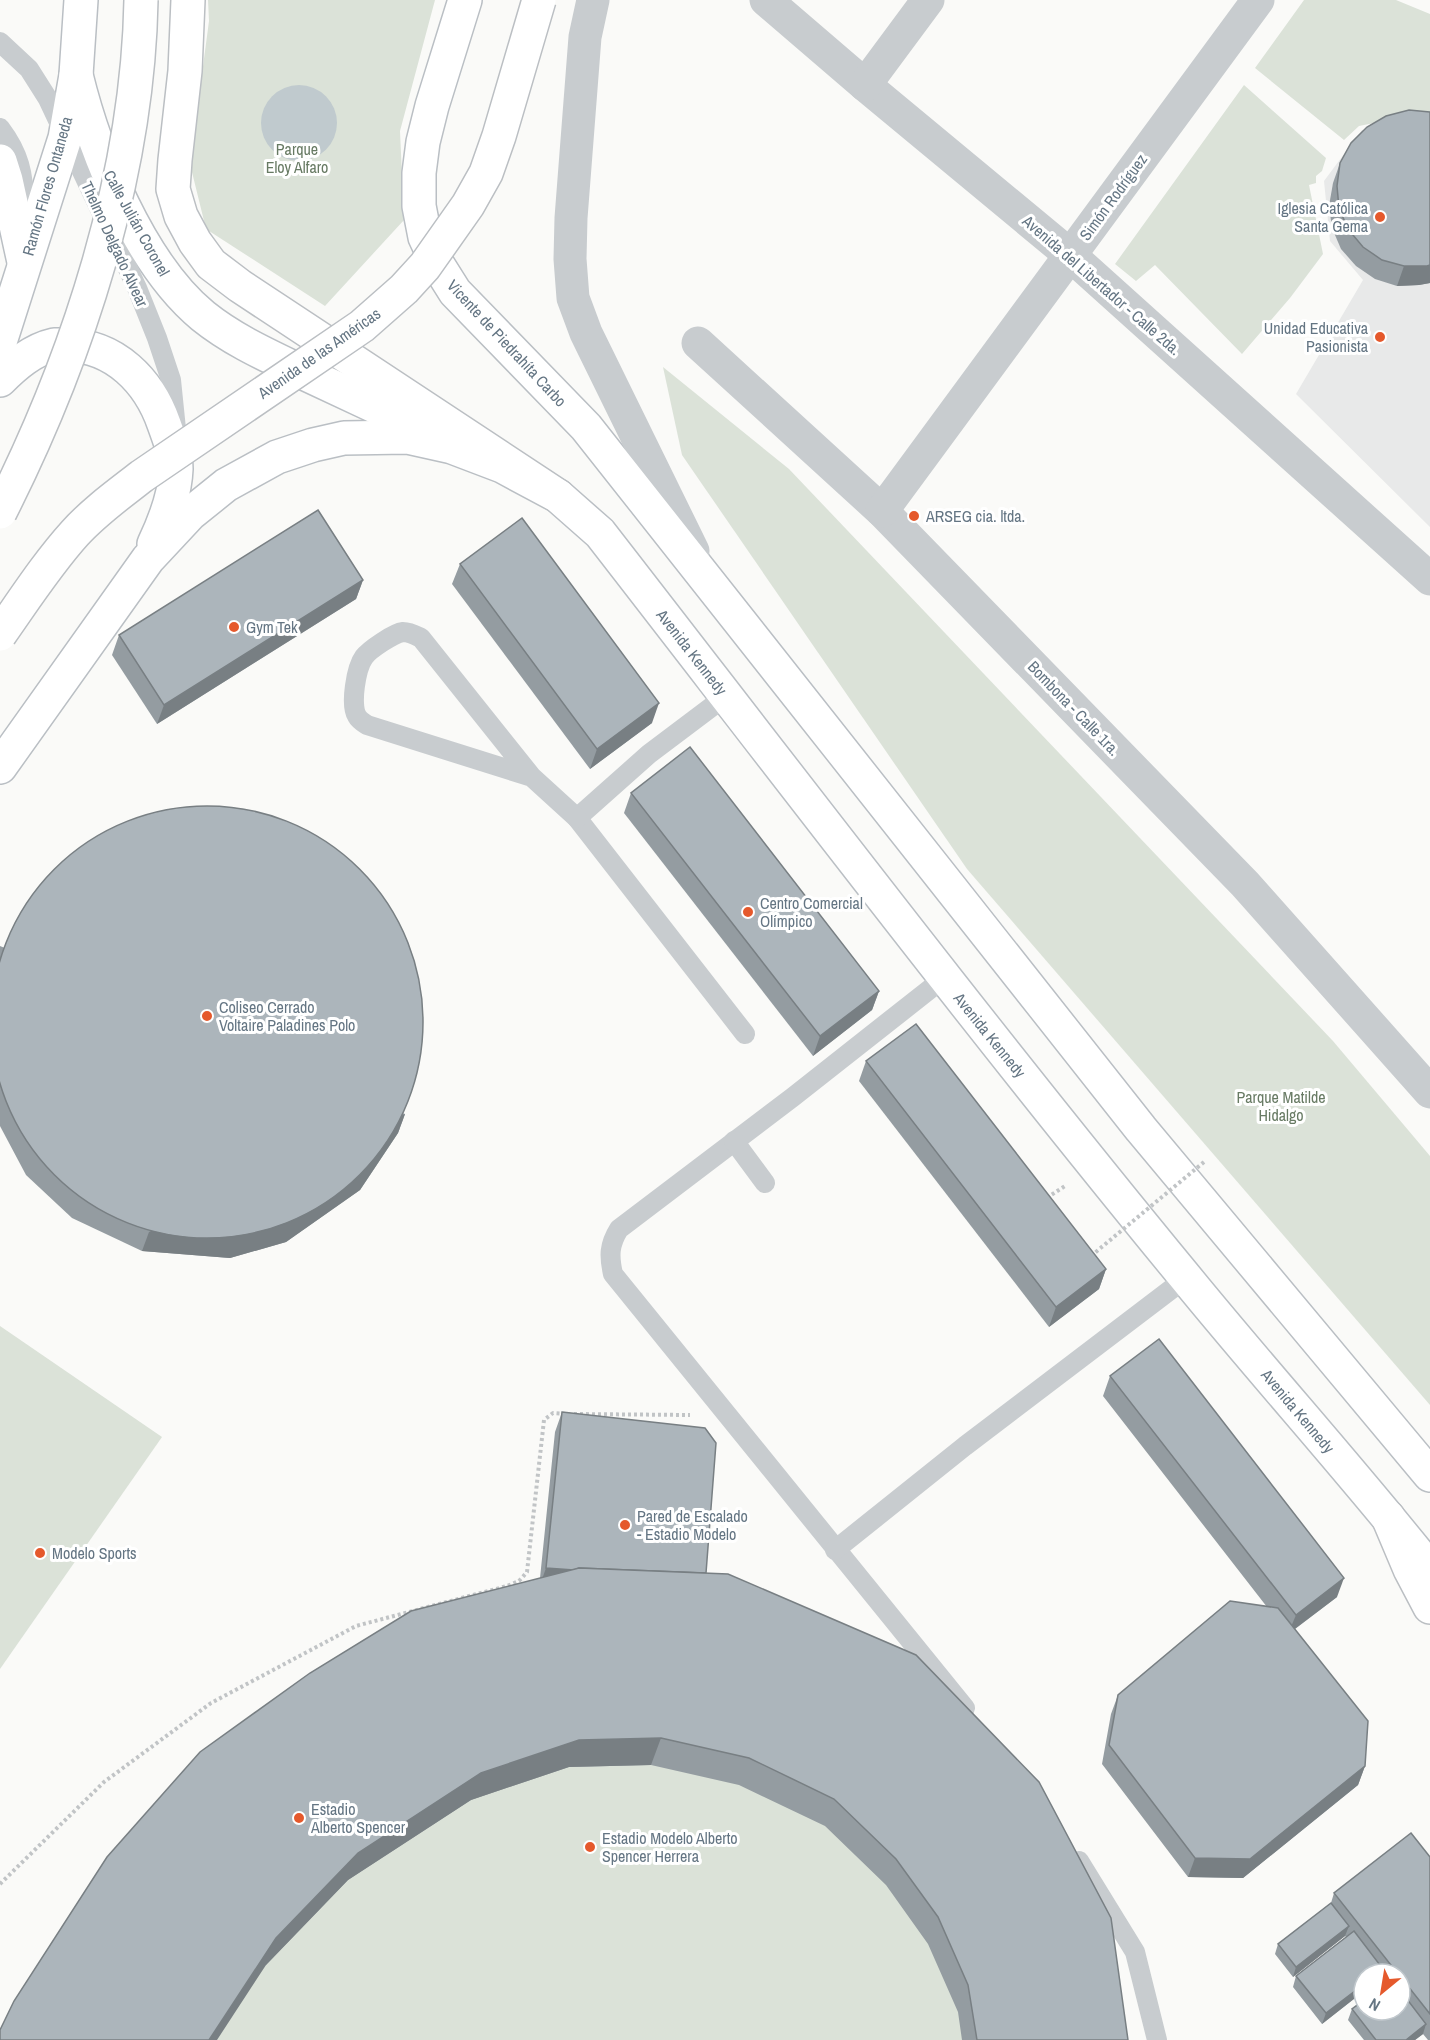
<svg xmlns="http://www.w3.org/2000/svg" width="1430" height="2040" font-family="'Archivo Narrow',sans-serif">
<style>
.built{fill:#e8e9e9}
.green{fill:#dbe2d8}
.water{fill:#c0cace}
.lines{fill:none;stroke-linecap:round;stroke-linejoin:round}
.secondary-casing{stroke:#babfc4;stroke-width:36}
.primary-casing{stroke:#bbbfc3;stroke-width:36}
.path{stroke:#c1c4c6;stroke-width:4;stroke-dasharray:3 3;stroke-linecap:butt}
.service{stroke:#c8cccf;stroke-width:20}
.minor{stroke:#c8cccf;stroke-width:33}
.tertiary{stroke:#c8cccf;stroke-width:33}
.secondary{stroke:#fff;stroke-width:33}
.primary{stroke:#fff;stroke-width:33}
.primary-bridge-casing{stroke:#bbbfc3;stroke-width:36;stroke-linecap:butt}
.path-bridge{stroke:#c1c4c6;stroke-width:4;stroke-dasharray:3 3;stroke-linecap:butt}
.primary-bridge{stroke:#fff;stroke-width:33}
.wall{fill:#949ca1}
.shaded-wall{fill:#787f83}
.building{fill:#acb5bb;stroke:#787f83;stroke-width:1.5}
.poi-dot{fill:#e5592c;stroke:#fff;stroke-width:2}
.labels{text-anchor:middle;stroke-width:6;stroke-linejoin:round;paint-order:stroke}
.park-label{font-size:16px;fill:#677a63;stroke:#fff}
.street-label{font-size:16px;fill:#647583;stroke:#fff}
.poi-label{font-size:16px;fill:#647583;stroke:#fff;text-anchor:start}
</style>
<rect width="100%" height="100%" fill="#fafaf8"/>
<!-- built -->
<path class="built" d="M1408 124 1430 138V527L1296 394 1363 280 1330 241 1324 181 1362 130Z"/>
<!-- green -->
<g class="green">
<path d="M208 0H435L400 131 404 220 325 306 206 229 190 164 209 21Z"/>
<path d="M1304 0H1396L1430 14V112L1359 126 1344 140 1255 68Z"/>
<path d="M1244 85 1326 158 1322 171 1316 176V183L1309 185 1323 254 1290 298 1242 354 1155 265 1136 281 1115 264Z"/>
<path d="M663 367 789 469 1333 1041 1430 1156V1405L967 869 682 455Z"/>
<path d="M0 1326 162 1437 0 1669Z"/>
<path d="M570 1595 1114 2040H0V2037Z"/>
</g>
<!-- water -->
<circle class="water" cx="299" cy="123" r="38"/>
<g class="lines">
<!-- secondary casing -->
<g class="secondary-casing">
<g id="secondary">
<path d="M465 0 432 106 423 142 419 173V206L425 237 438 265 455 292 586 427 1141 1129 1430 1475"/>
<path d="M76 75C95 153 140 264 203 316 234 341 271 357 306 374 347 393 389 413 430 432"/>
<path d="M0 161 6 180 24 262"/>
<path d="M0 342 65 138 76 75 81 0"/>
<path d="M0 380C15 365 32 350 54 345 58 345 63 345 67 345 115 346 149 381 164 424 169 438 176 455 176 469 175 494 165 521 154 544"/>
<path d="M0 767 148 559 190 514 226 485 277 457 313 445 344 438 407 437 452 447 502 466 558 496 600 533C794 783 985 1034 1186 1278 1266 1376 1351 1470 1430 1569"/>
</g>
</g>
<!-- primary casing -->
<g class="primary-casing">
<g id="primary">
<path d="M188 0 185 71 175 160 173 189 181 216 195 242 211 264 240 286 558 496"/>
<path d="M1388 1517 1410 1569 1430 1607"/>
</g>
</g>
<!-- path -->
<g class="path">
<path d="M1049 1198 1048 1197 1065 1186"/>
<path d="M574 1414 690 1415"/>
<path d="M0 1884 104 1782 211 1703 356 1626 507 1586 519 1581 527 1572 544 1420 553 1413 567 1414"/>
</g>
<!-- service -->
<g class="service">
<path d="M0 42 29 69 48 99 137 288 157 338 171 380 176 429"/>
<path d="M0 128C19 153 24 174 24 206"/>
<path d="M726 696 649 754 577 818 745 1034"/>
<path d="M532 777 367 725C364 723 359 720 357 716 350 705 356 668 364 657 369 650 394 633 403 632 410 632 415 635 421 638L532 777 577 818"/>
<path d="M944 978 793 1097 619 1229C609 1245 609 1256 613 1274L965 1708"/>
<path d="M734 1141 765 1183"/>
<path d="M835 1550 965 1446 1186 1278"/>
<path d="M1079 1861 1135 1952 1157 2040"/>
</g>
<!-- minor -->
<g class="minor">
<path d="M766 0 865 85 1070 255 1430 579"/>
<path d="M865 85 928 0"/>
<path d="M698 343 882 511 1245 884 1430 1092"/>
<path d="M882 511 1258 0"/>
</g>
<!-- tertiary -->
<path class="tertiary" d="M593 0 585 37 571 218 570 259 573 298 586 333 693 551"/>
<!-- secondary -->
<use href="#secondary" class="secondary"/>
<!-- primary -->
<use href="#primary" class="primary"/>
<!-- primary-bridge casing -->
<g class="primary-bridge-casing">
<g id="primary-bridge">
<path d="M0 512C78 358 138 174 141 0"/>
<path d="M0 634C24 600 47 564 75 533 95 511 119 494 142 476L362 326 404 289 425 266 468 205 486 173 499 136 539 0"/>
</g>
</g>
<!-- path-bridge -->
<path class="path-bridge" d="M1091 1256 1204 1162"/>
<!-- primary-bridge -->
<use href="#primary-bridge" class="primary-bridge"/>
</g>
<!-- wall -->
<g class="wall">
<path d="M1430 112V283L1419 285 1397 286 1375 279 1356 266 1341 249 1332 228 1329 206 1333 183 1340 163Z"/>
<path d="M460 564 652 723 590 769 452 584Z"/>
<path d="M363 580 356 599 157 724 112 655 119 635Z"/>
<path d="M631 793 879 991 872 1010 813 1056 624 813Z"/>
<path d="M0 946 405 1114 398 1133 360 1190 286 1242 230 1258 142 1251 72 1218 26 1175 0 1126Z"/>
<path d="M866 1061 1106 1269 1099 1289 1049 1327 859 1081Z"/>
<path d="M1110 1376 1337 1597 1295 1629 1365 1766 1358 1785 1243 1878 1188 1877 1102 1764 1111 1714 1118 1695 1267 1607 1103 1396Z"/>
<path d="M562 1412 706 1573 1128 2040H962L958 2012 928 1944 886 1885 825 1826 739 1785 651 1765 569 1767 471 1800 348 1880 266 1965 0 2040 540 1578 555 1432Z"/>
<path d="M1430 1857V2040H1428L1423 2034 1415 2040H1364L1348 2020 1352 2009 1400 2010V1974H1364V1991L1322 2024 1293 1987 1296 1976 1346 1937 1345 1936 1293 1977 1275 1954 1278 1944 1331 1903 1334 1893Z"/>
</g>
<!-- shaded-wall -->
<g class="shaded-wall">
<path d="M1430 265V283L1419 285 1397 286 1404 266Z"/>
<path d="M363 580 356 599 157 724 164 705Z"/>
<path d="M659 703 652 723 590 769 597 749Z"/>
<path d="M879 991 872 1010 813 1056 820 1036Z"/>
<path d="M405 1114 398 1133 360 1190 286 1242 230 1258 142 1251 149 1232Z"/>
<path d="M1106 1269 1099 1289 1049 1327 1056 1307Z"/>
<path d="M546 1568 706 1575 539 1588Z"/>
<path d="M1344 1578 1337 1597 1288 1634 1296 1615Z"/>
<path d="M661 1738 651 1765 569 1767 471 1800 348 1880 266 1965 217 2040H209L276 1938 358 1853 481 1773 579 1740Z"/>
<path d="M1365 1766 1358 1785 1243 1878 1188 1877 1195 1858Z"/>
<path d="M1349 1926 1345 1936 1293 1977 1296 1967Z"/>
<path d="M1364 1984V1991L1322 2024 1326 2013Z"/>
<path d="M1426 2024 1423 2034 1415 2040H1406Z"/>
</g>
<!-- building -->
<g class="building">
<path d="M1409 110 1430 112V265L1427 266H1404L1382 260 1363 247 1348 229 1339 208 1337 186 1340 163 1351 143 1367 127 1386 116Z"/>
<path d="M318 510 363 580 164 705 119 635Z"/>
<path d="M522 518 659 703 597 749 460 564Z"/>
<path d="M690 747 879 991 820 1036 631 793Z"/>
<circle cx="207" cy="1022" r="216"/>
<path d="M916 1024 1106 1269 1056 1307 866 1061Z"/>
<path d="M1159 1339 1344 1578 1296 1615 1110 1376Z"/>
<path d="M562 1412 705 1428 716 1443 706 1573 579 1568 574 1570 546 1568Z"/>
<path d="M579 1568 728 1574 916 1655 1039 1782 1111 1918 1128 2040H977L968 1985 938 1917 896 1859 834 1799 749 1758 661 1738 579 1740 481 1773 358 1853 276 1938 209 2040H0V2030L14 2001 107 1857 200 1752 310 1673 411 1611Z"/>
<path d="M1230 1601 1278 1608 1368 1721 1365 1766 1250 1859 1195 1858 1109 1745 1118 1695Z"/>
<path d="M1411 1833 1430 1857V2014L1400 1976V1974H1398L1334 1893Z"/>
<path d="M1331 1903 1349 1926 1296 1967 1278 1944Z"/>
<path d="M1354 1931 1383 1969 1376 1974H1364V1984L1326 2013 1296 1976Z"/>
<path d="M1400 1990 1426 2024 1406 2040H1376L1352 2009 1364 2000V2010H1400Z"/>
</g>
<!-- markers -->
<g class="poi-dot">
<circle cx="1380" cy="217" r="6"/>
<circle cx="1380" cy="337" r="6"/>
<circle cx="914" cy="516" r="6"/>
<circle cx="234" cy="627" r="6"/>
<circle cx="748" cy="912" r="6"/>
<circle cx="207" cy="1016" r="6"/>
<circle cx="625" cy="1525" r="6"/>
<circle cx="40" cy="1553" r="6"/>
<circle cx="299" cy="1818" r="6"/>
<circle cx="590" cy="1847" r="6"/>
</g>
<g class="labels">
<!-- park labels -->
<g class="park-label">
<text x="297" y="155">Parque<tspan x="297" dy="18">Eloy Alfaro</tspan></text>
<text x="1281" y="1103">Parque Matilde<tspan x="1281" dy="18">Hidalgo</tspan></text>
</g>
<!-- street labels -->
<g class="street-label">
<text transform="translate(47 186) rotate(-74)" y="6">Ramón Flores Ontaneda</text>
<text transform="translate(1113 197) rotate(-54)" y="6">Simón Rodríguez</text>
<text transform="translate(137 223) rotate(61)" y="6">Calle Julián Coronel</text>
<text transform="translate(115 244) rotate(65)" y="6">Thelmo Delgado Alvear</text>
<text transform="translate(1102 285) rotate(41)" y="6">Avenida del Libertador - Calle 2da.</text>
<text transform="translate(507 343) rotate(47)" y="6">Vicente de Piedrahíta Carbo</text>
<text transform="translate(319 353) rotate(-35)" y="6">Avenida de las Américas</text>
<text transform="translate(692 652) rotate(52)" y="6">Avenida Kennedy</text>
<text transform="translate(1074 708) rotate(46)" y="6">Bombona - Calle 1ra.</text>
<text transform="translate(990 1035) rotate(51)" y="6">Avenida Kennedy</text>
<text transform="translate(1298 1411) rotate(50)" y="6">Avenida Kennedy</text>
</g>
<!-- poi labels -->
<g class="poi-label">
<text x="1368" y="214" text-anchor="end">Iglesia Católica<tspan x="1368" dy="18">Santa Gema</tspan></text>
<text x="1368" y="334" text-anchor="end">Unidad Educativa<tspan x="1368" dy="18">Pasionista</tspan></text>
<text x="926" y="522">ARSEG cia. ltda.</text>
<text x="246" y="633">Gym Tek</text>
<text x="760" y="909">Centro Comercial<tspan x="760" dy="18">Olímpico</tspan></text>
<text x="219" y="1013">Coliseo Cerrado<tspan x="219" dy="18">Voltaire Paladines Polo</tspan></text>
<text x="637" y="1522">Pared de Escalado<tspan x="637" dy="18">- Estadio Modelo</tspan></text>
<text x="52" y="1559">Modelo Sports</text>
<text x="311" y="1815">Estadio<tspan x="311" dy="18">Alberto Spencer</tspan></text>
<text x="602" y="1844">Estadio Modelo Alberto<tspan x="602" dy="18">Spencer Herrera</tspan></text>
</g>
</g>
<!-- north arrow -->
<g transform="translate(1382 1992) rotate(210)"><circle r="28" fill="#ffffff" stroke="#c1c8cd" stroke-width="1.5"/>
<path d="M0-4.5L10 22L0 15L-10 22Z" fill="#e5592c"/>
<text y="-9" font-size="16" font-weight="bold" text-anchor="middle" fill="#647583">N</text>
</g>
</svg>
